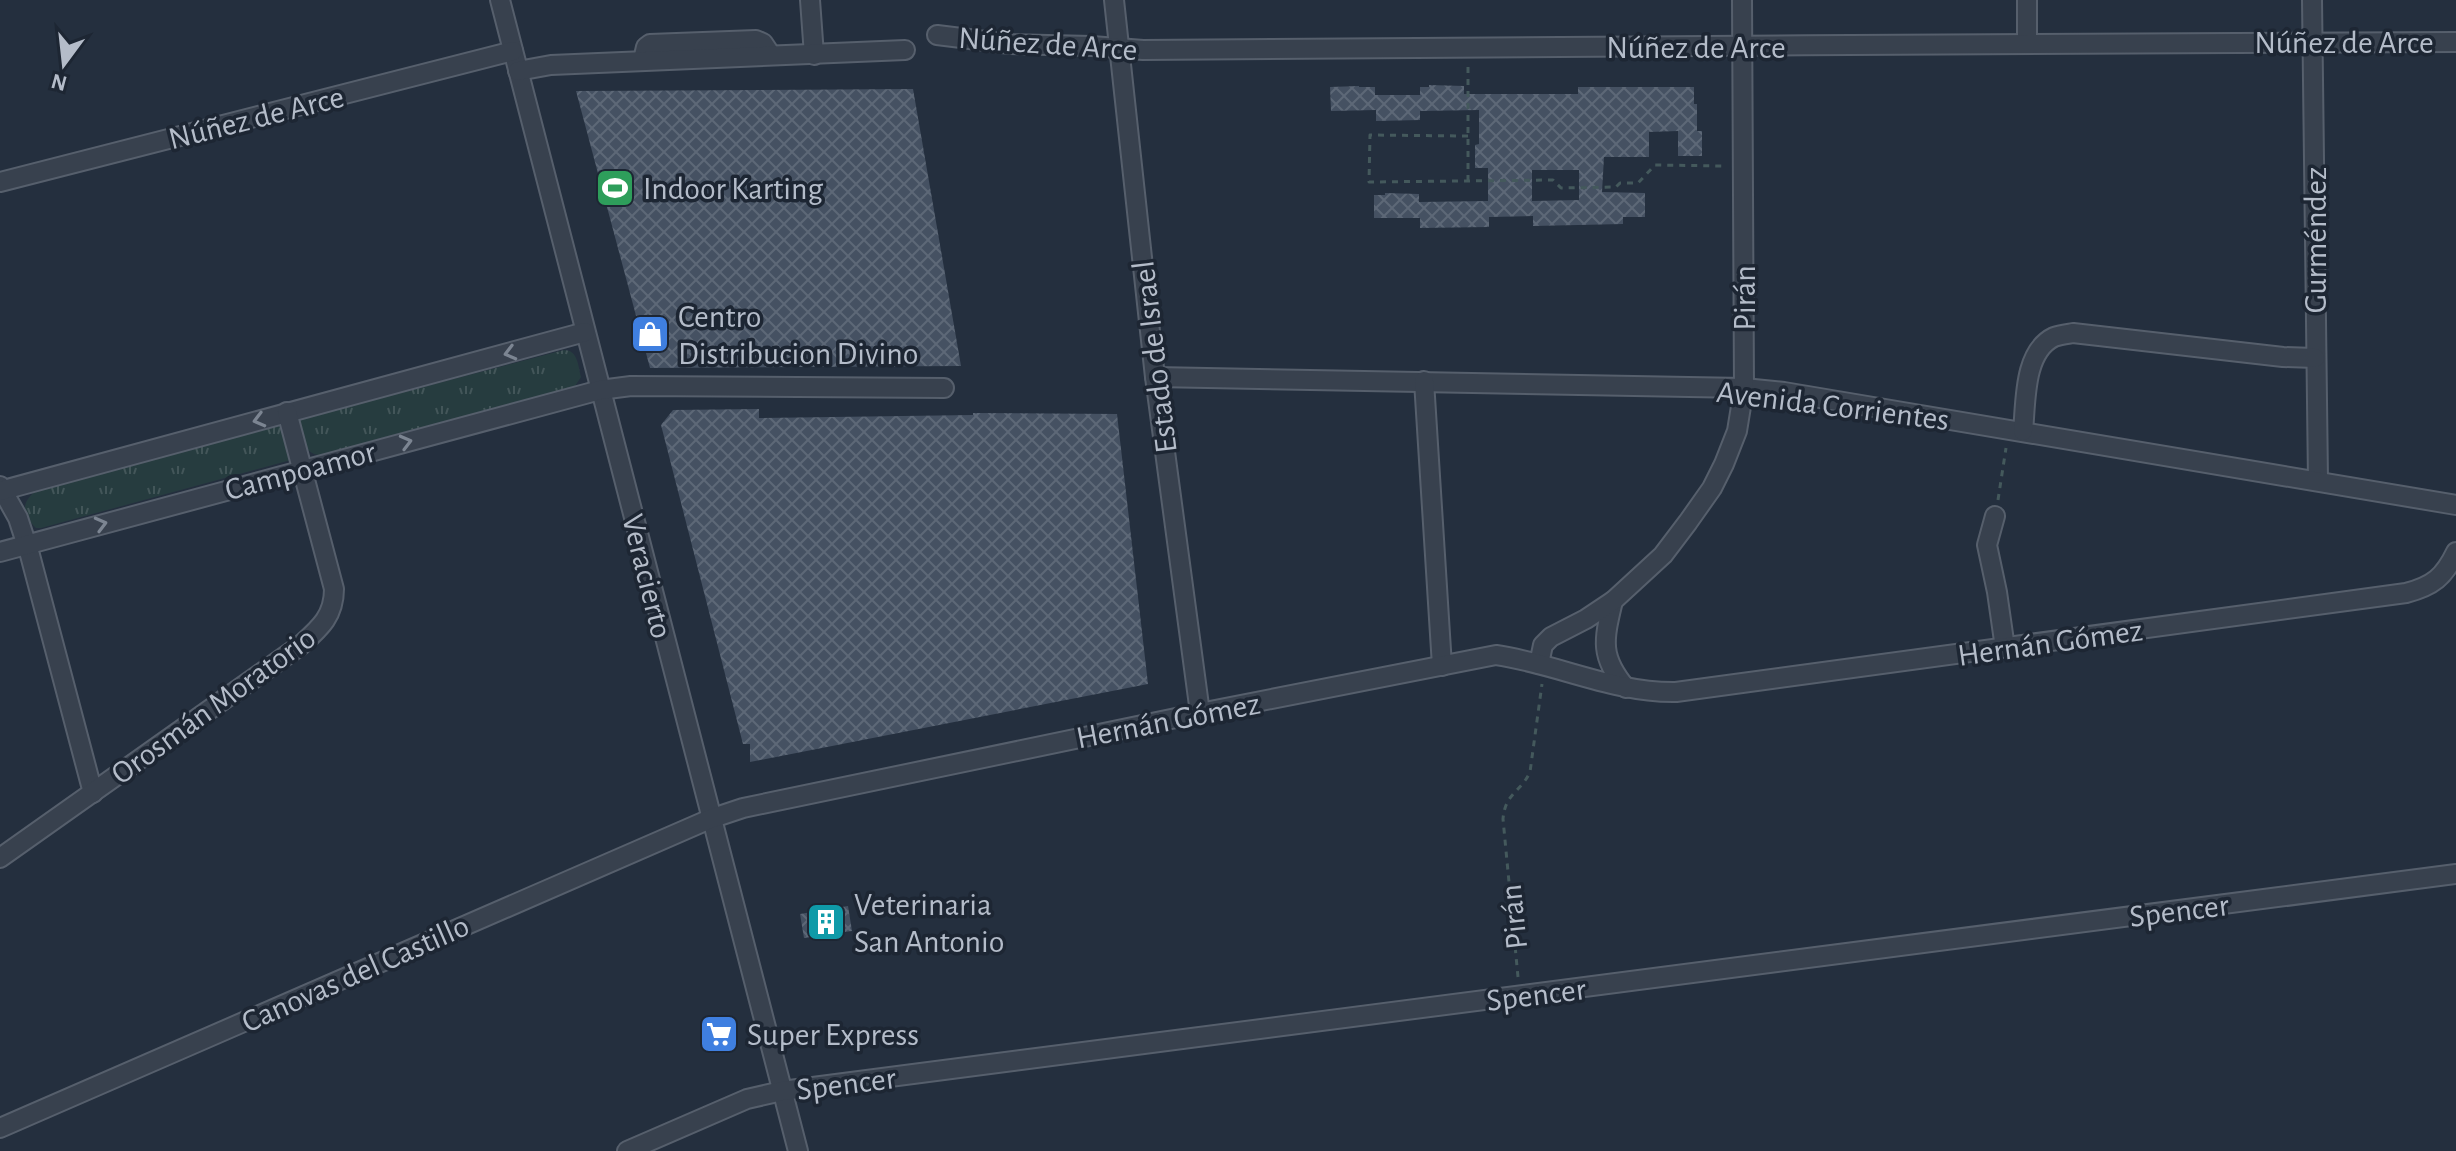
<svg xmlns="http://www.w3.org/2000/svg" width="2456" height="1151" font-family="'Alegreya Sans',sans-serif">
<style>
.grass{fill:url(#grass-tufts)}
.building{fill:url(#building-cross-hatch);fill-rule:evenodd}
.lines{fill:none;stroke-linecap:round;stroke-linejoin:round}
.minor-casing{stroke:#565f6c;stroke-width:22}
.path{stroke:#44595c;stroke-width:3;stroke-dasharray:6 6;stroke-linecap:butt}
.minor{stroke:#38414e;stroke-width:18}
.oneway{stroke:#7c8592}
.labels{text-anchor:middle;stroke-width:7;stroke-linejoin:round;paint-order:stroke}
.street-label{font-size:32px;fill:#b4bcc9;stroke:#1d2633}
.poi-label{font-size:32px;fill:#b4bcc9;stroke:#1d2633;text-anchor:start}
</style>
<defs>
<pattern id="grass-tufts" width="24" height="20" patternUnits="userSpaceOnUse" patternTransform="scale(2)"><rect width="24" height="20" fill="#263c3f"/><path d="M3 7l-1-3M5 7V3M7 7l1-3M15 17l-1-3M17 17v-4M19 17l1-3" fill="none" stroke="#435659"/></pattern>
<pattern id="building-cross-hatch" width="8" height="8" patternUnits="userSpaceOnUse" patternTransform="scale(2)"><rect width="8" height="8" fill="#455162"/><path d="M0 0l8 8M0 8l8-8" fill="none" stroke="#5d6877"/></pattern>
</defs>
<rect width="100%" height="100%" fill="#242f3e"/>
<!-- grass -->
<g class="grass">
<path d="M564 350C578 350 578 366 581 377L575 386 319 455C303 454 302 434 298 420Z"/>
<path d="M281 424 291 460 41 528H36C21 514 21 502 37 490Z"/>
</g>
<!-- building -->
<g class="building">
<path d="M1429 85 1464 86V94H1578V87H1694V104H1697V131H1702V156H1678V131L1649 132V157H1604L1602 192 1645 193V217H1623V224L1533 226V216L1489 217V227L1420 228V218H1374V195H1385V193L1419 194V202L1488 201V168H1475V145L1479 144V110L1420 111V120L1376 121V110L1331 111 1330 87 1359 86V87H1375V95H1420V87H1429ZM1532 170H1579V200L1532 201Z"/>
<path d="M913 89 961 366 650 368 576 91Z"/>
<path d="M759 409V418L973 415V413L1117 414 1148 684 750 762V744H743L661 425 673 410Z"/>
<path d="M848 906 852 931 804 938 800 914Z"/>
</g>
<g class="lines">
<!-- minor casing -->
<g class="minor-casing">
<g id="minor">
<path d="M500 0 798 1151"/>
<path d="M810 0 814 55"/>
<path d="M1114 0 1155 377 1200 713"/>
<path d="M2027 0V43"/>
<path d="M2312 0 2318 481"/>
<path d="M937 35 1010 44 1092 46 1143 50C1581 48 2018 42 2456 42"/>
<path d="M643 60 646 47 650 44 756 40 763 43 771 55"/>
<path d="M518 71 551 65 905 50"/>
<path d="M0 182 513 51"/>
<path d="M1155 377 1744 388 1784 392 2456 505"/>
<path d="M1424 381 1442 666"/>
<path d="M2023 431C2026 403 2023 352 2054 337 2059 335 2067 334 2073 333L2283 357 2315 358"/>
<path d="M0 486 18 518 30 555 93 793"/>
<path d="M0 491 585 332"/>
<path d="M1995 516 1987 545 1997 592 2005 648"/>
<path d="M0 552 600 390 631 386 944 388"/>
<path d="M1613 601C1604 639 1599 656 1626 688"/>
<path d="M1539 664 1543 645 1551 637 1586 619 1613 601 1663 555 1688 522 1712 488 1724 464 1737 431 1744 388 1742 0"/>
<path d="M0 858 301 645C320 628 334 616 334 589L287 412"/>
<path d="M0 1128 710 819 743 808 1200 713 1496 655C1557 664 1614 693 1676 692L2406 593C2433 586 2444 577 2456 552"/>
<path d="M627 1151 747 1099 782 1091 2456 874"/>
</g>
</g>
<!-- path -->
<g class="path">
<path d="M1468 136 1370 135 1369 182 1553 180 1561 188 1616 187 1620 183H1638L1655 165 1723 166"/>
<path d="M1468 181V65"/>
<path d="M1998 500 2006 448"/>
<path d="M1518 977 1503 819C1505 793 1521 792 1530 772L1542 684"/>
</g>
<!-- minor -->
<use href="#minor" class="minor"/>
</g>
<!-- one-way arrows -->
<defs><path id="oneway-chevron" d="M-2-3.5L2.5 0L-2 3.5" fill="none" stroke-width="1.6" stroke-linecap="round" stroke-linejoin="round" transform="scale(2)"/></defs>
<g class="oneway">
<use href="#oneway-chevron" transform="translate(510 353) rotate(165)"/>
<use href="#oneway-chevron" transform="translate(259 420) rotate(165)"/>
<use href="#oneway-chevron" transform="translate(406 442) rotate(-15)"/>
<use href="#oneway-chevron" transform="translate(101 524) rotate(-15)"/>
</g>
<!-- icons -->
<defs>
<g id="stadium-square" transform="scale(2)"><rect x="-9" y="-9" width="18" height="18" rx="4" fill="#2e9e5b" stroke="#1d2633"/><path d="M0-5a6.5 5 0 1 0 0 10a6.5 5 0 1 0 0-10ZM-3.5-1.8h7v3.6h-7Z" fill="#fff"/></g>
<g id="shop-square" transform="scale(2)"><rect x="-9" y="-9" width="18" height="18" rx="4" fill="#3f7fe0" stroke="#1d2633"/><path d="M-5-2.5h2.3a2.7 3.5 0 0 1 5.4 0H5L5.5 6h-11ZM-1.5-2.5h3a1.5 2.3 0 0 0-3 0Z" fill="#fff"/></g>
<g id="building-square" transform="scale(2)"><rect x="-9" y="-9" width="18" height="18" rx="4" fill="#0f9aa8" stroke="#1d2633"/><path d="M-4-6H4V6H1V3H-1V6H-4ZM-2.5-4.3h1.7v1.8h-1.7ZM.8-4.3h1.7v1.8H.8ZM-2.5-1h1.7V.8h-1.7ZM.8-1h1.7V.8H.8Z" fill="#fff"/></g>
<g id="supermarket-square" transform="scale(2)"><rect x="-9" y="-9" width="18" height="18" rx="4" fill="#3f7fe0" stroke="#1d2633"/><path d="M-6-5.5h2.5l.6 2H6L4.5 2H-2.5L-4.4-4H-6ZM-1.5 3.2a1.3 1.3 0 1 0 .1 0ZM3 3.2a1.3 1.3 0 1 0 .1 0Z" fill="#fff"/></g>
</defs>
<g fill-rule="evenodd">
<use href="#stadium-square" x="615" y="188"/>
<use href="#shop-square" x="650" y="334"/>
<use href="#building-square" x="826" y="922"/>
<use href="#supermarket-square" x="719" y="1034"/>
</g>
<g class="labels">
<!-- street labels -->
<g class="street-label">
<text x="2344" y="53">Núñez de Arce</text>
<text transform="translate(1048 43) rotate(4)" y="11">Núñez de Arce</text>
<text x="1696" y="58">Núñez de Arce</text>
<text transform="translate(256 117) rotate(-14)" y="11">Núñez de Arce</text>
<text transform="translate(2315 240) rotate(-90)" y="11">Gurméndez</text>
<text transform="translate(1744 298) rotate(-90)" y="11">Pirán</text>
<text transform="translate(1154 357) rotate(-97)" y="11">Estado de Israel</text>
<text transform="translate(1833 405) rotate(7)" y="11">Avenida Corrientes</text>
<text transform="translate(300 470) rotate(-15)" y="11">Campoamor</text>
<text transform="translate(648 576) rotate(76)" y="11">Veracierto</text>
<text transform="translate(2050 642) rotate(-8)" y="11">Hernán Gómez</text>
<text transform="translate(213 705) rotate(-36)" y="11">Orosmán Moratorio</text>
<text transform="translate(1168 720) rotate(-11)" y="11">Hernán Gómez</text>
<text transform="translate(2179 910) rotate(-7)" y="11">Spencer</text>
<text transform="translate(1513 917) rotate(-96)" y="11">Pirán</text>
<text transform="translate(355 973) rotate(-24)" y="11">Canovas del Castillo</text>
<text transform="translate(1536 994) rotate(-7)" y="11">Spencer</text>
<text transform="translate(846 1083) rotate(-7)" y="11">Spencer</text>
</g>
<!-- poi labels -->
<g class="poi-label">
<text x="643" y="199">Indoor Karting</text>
<text x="678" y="327">Centro<tspan x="678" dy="37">Distribucion Divino</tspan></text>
<text x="854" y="915">Veterinaria<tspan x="854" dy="37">San Antonio</tspan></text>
<text x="747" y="1045">Super Express</text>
</g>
</g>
<!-- north arrow -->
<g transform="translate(64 64) rotate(195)" stroke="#1d2633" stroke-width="6" paint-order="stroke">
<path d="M0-6L14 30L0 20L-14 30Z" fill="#b4bcc9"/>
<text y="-12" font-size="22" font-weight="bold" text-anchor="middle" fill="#b4bcc9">N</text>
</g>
</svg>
